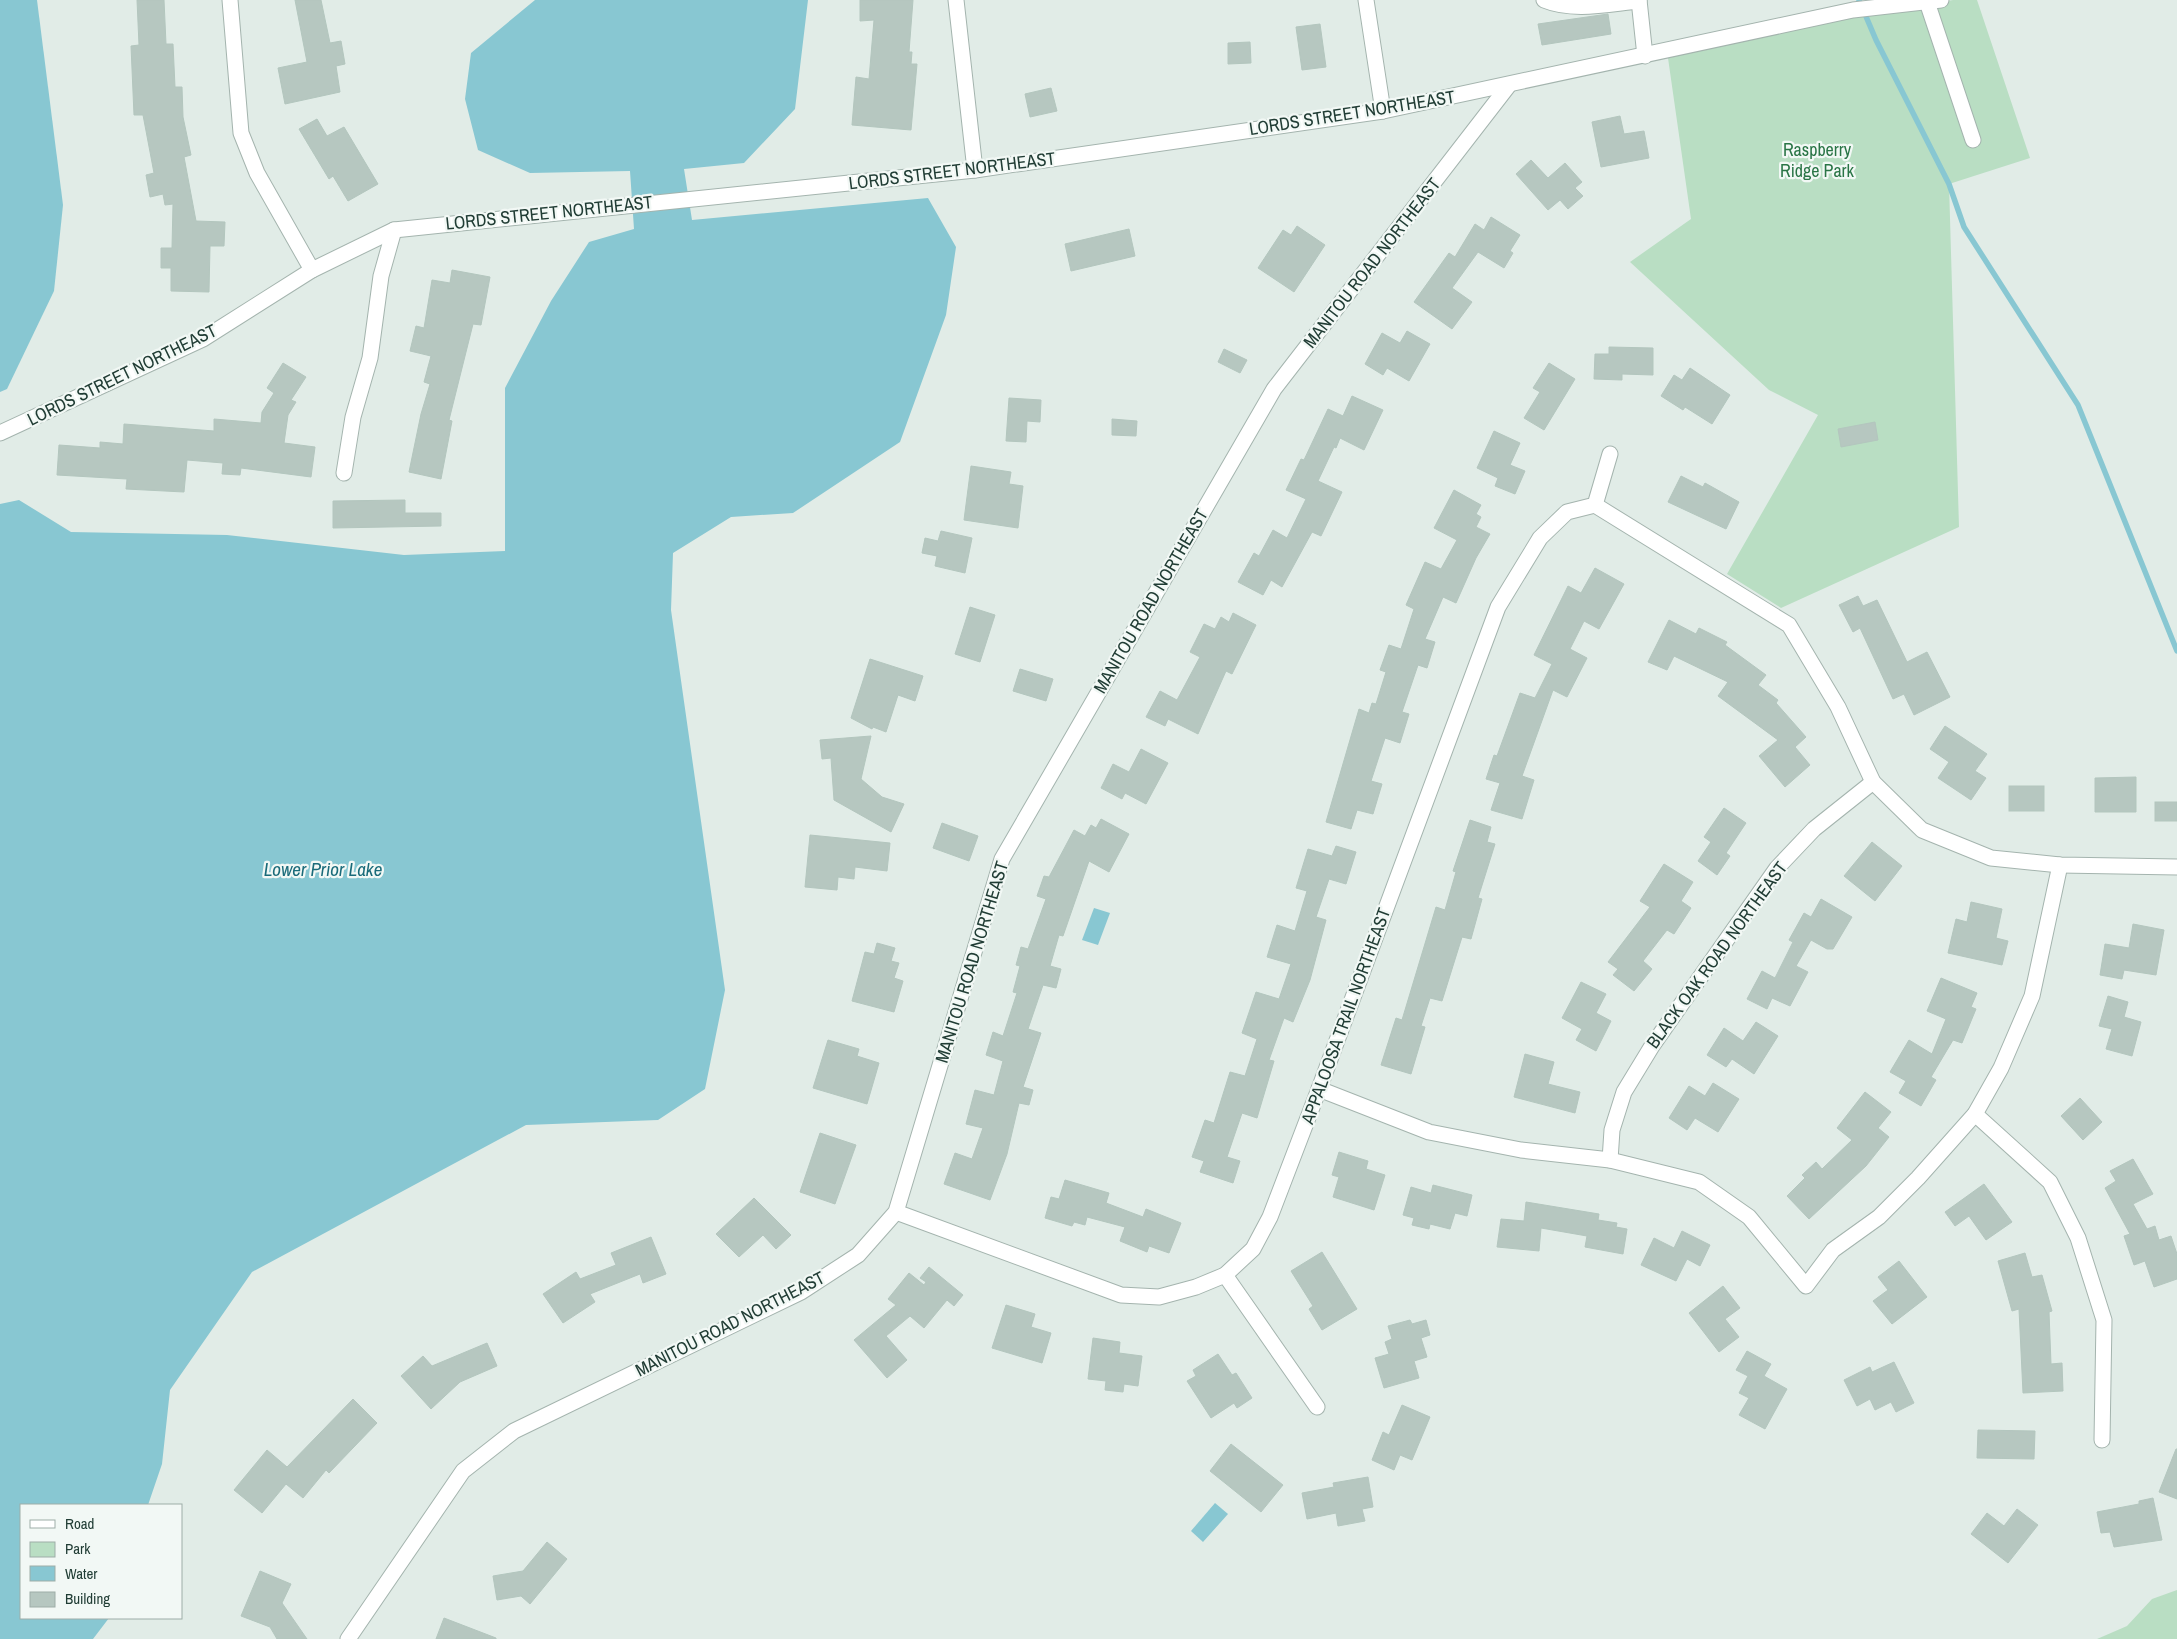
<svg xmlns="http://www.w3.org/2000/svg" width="2177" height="1639" font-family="'Archivo Narrow',sans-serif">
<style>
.green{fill:#b9dec3}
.water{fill:#88c7d2}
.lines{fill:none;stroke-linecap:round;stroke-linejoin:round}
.stream{stroke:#88c7d2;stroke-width:5.5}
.building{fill:#b6c7c0;stroke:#b3c6be}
.minor-casing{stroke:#a4b4ae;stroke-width:17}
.minor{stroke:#fff;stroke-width:15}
.labels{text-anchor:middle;stroke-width:4.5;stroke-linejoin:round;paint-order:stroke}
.street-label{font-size:18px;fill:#213d35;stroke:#f2f8f5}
.park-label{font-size:18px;fill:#2a7546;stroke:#f2f8f5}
.water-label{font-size:19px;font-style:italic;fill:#1a6b7a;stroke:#f2f8f5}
</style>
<rect width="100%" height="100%" fill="#e1ece7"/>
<!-- green -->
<g class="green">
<path d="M1953 0H1977L2030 158 1949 184 1959 527 1781 608 1727 574 1818 415 1769 390 1630 262 1691 219 1667 51Z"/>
<path d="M2177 1590V1639H2097L2127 1626 2152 1599Z"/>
</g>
<!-- water -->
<g class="water">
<path d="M0 0H37L63 205 54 291 7 389 0 392Z"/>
<path d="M535 0H808L795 109 744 163 684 169 692 220 928 198 956 247 946 315 900 442 793 513 731 517 673 553 671 610 725 990 705 1089 658 1120 526 1125 252 1272 170 1390 162 1464 148 1505H21V1618H109L93 1639H0V504L19 500 71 532 227 535 404 555 505 551V388L551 301 589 242 634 229 630 171 530 173 478 150 465 99 471 53Z"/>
<path d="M1094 908 1110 913 1098 945 1082 940Z"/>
<path d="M1215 1503 1228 1514 1203 1542 1191 1531Z"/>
</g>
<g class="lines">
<!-- stream -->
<path class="stream" d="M1859 0 1876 40 1949 184 1964 227 2078 405 2177 651"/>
</g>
<!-- building -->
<g class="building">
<path d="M137 0H164L166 44H173L175 87H182L183 117 191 155 184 157 196 221 225 222 224 246H210L209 292 171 291V268H161V248H172L173 204 165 205 163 194 150 197 146 175 154 173 143 115H134L131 46 139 45Z"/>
<path d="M295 0H321L330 43 341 41 345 64 336 66 340 92 285 104 278 68 307 62Z"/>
<path d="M860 0H913L909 52H912L911 64H917L911 130 852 125 856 77 869 79 874 20 860 21Z"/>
<path d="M1608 14 1611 34 1542 45 1538 24Z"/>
<path d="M1320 24 1326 67 1302 70 1296 27Z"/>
<path d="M1250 42 1251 63 1228 64V43Z"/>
<path d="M1051 88 1057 111 1030 117 1025 94Z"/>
<path d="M1620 116 1624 134 1644 131 1649 158 1601 167 1592 122Z"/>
<path d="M317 119 327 136 344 127 378 184 348 201 333 176 329 179 299 129Z"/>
<path d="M1531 160 1548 178 1565 163 1582 182 1575 188 1583 196 1568 209 1560 200 1548 210 1516 174Z"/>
<path d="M1491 217 1520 235 1510 251 1513 253 1504 268 1478 252 1452 288 1472 302 1452 329 1414 302 1449 253 1455 257 1475 224 1484 230Z"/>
<path d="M1297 226 1325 245 1294 292 1258 268 1283 230 1291 235Z"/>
<path d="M1129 229 1135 256 1071 271 1065 244Z"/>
<path d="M452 270 490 277 481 325 473 324 449 420 452 421 441 479 409 472 421 414 430 384 424 382 431 356 410 351 416 326 424 328 432 280 450 283Z"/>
<path d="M1407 331 1430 344 1409 381 1387 368 1383 375 1365 364 1382 333 1400 343Z"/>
<path d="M1609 347 1653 348V375L1622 374V380L1594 379 1595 354H1609Z"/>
<path d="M1224 349 1247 360 1240 373 1218 362Z"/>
<path d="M283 363 306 377 291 400 296 402 288 415 284 443 315 447 311 477 241 468 240 475 222 474 223 463 187 460 184 492 126 489 127 479 57 475 59 445 100 448V442L123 444 124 424 214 431V419L261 423 262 412 274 393 267 388Z"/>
<path d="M1549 363 1575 379 1544 430 1524 418 1540 392 1533 388Z"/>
<path d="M1690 368 1730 395 1712 424 1685 407 1683 410 1661 396 1674 375 1682 380Z"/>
<path d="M1352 396 1383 410 1364 450 1340 438 1336 448 1334 447 1318 481 1342 492 1321 536 1312 532 1282 587 1271 580 1263 595 1238 582 1254 553 1259 556 1273 530 1287 538 1306 499 1286 490 1301 459 1304 460 1328 409 1343 416Z"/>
<path d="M1009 398 1041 400 1040 422 1027 421 1026 442 1006 441Z"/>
<path d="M1112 419 1137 421 1136 436 1112 435Z"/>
<path d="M1875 422 1878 440 1841 447 1838 429Z"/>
<path d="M1494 431 1520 443 1510 465 1525 471 1515 494 1495 486 1498 478 1477 468Z"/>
<path d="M971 466 1011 472 1009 484 1023 486 1018 528 964 520Z"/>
<path d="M1681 476 1703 487 1705 483 1739 502 1726 529 1668 502Z"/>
<path d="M1454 490 1481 505 1476 514 1481 517 1476 527 1490 534 1476 558 1456 603 1443 597 1425 639 1435 642 1427 668 1418 665 1402 712 1409 714 1400 743 1385 738 1371 781 1382 784 1373 814 1357 810 1351 829 1326 822 1359 709 1369 713 1372 703 1376 704 1386 672 1380 670 1389 645 1401 649 1414 609 1406 605 1425 562 1441 569 1457 540 1434 528Z"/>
<path d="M405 500V513H441V526L333 528V501Z"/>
<path d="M941 531 972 538 965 573 935 566 937 556 922 553 925 538 938 541Z"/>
<path d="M1595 568 1624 584 1599 629 1584 621 1570 649 1587 658 1567 697 1553 690 1522 776 1534 780 1522 819 1491 810 1500 783 1486 779 1494 755 1497 756 1520 693 1535 698 1552 664 1534 655 1568 586 1581 593Z"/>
<path d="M1858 596 1863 606 1877 600 1907 662 1927 652 1950 697 1914 715 1904 694 1893 699 1860 628 1853 632 1839 605Z"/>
<path d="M970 607 995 615 980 662 955 654Z"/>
<path d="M1233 613 1256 625 1232 674 1226 671 1198 734 1168 719 1165 726 1146 717 1160 691 1177 700 1200 657 1190 652 1204 624 1215 629 1221 617 1229 622Z"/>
<path d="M1669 620 1696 634 1699 628 1727 642 1725 645 1766 675 1758 685 1778 700 1776 703 1806 737 1795 747 1810 765 1785 787 1759 756 1778 740 1718 696 1728 682 1674 656 1667 670 1648 662Z"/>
<path d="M870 659 923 676 915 701 898 695 886 732 873 727 872 729 851 718Z"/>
<path d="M1020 669 1053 679 1046 701 1013 691Z"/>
<path d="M1945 726 1987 754 1975 771 1986 778 1971 800 1938 778 1949 762 1930 749Z"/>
<path d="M871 736 861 779 882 797 904 804 891 832 834 800 831 758 822 759 820 740Z"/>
<path d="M1141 749 1168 763 1146 804 1125 793 1122 799 1101 788 1113 764 1129 772Z"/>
<path d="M2136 777V812H2095V778Z"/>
<rect x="2009" y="786" width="35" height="25"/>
<rect x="2155" y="802" width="22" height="19"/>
<path d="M1724 808 1746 823 1726 853 1730 856 1717 875 1698 861 1711 842 1704 837Z"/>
<path d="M1101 819 1129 834 1109 872 1089 861 1063 936 1059 935 1050 966 1061 969 1056 988 1043 985 1028 1029 1041 1033 1023 1087 1033 1090 1029 1105 1019 1103 1007 1154 990 1200 944 1184 955 1153 972 1159 983 1128 966 1124 975 1090 994 1095 1003 1061 986 1055 993 1032 1003 1036 1017 993 1013 992 1020 966 1016 965 1021 947 1028 949 1046 899 1037 896 1044 876 1049 877 1074 830 1085 836 1091 825 1096 828Z"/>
<path d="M1470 820 1491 827 1487 842 1495 844 1478 898 1482 899 1471 939 1462 937 1442 1001 1430 998 1421 1026 1425 1027 1411 1074 1381 1065 1396 1018 1402 1020 1436 907 1445 910 1456 872 1453 871Z"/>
<path d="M942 823 978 836 969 861 933 848Z"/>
<path d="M810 835 890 843 887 871 855 867 854 879 838 877 837 890 805 887Z"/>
<path d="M1872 842 1902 866 1875 901 1844 876Z"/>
<path d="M1336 846 1356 852 1346 884 1329 879 1316 917 1326 920 1310 980 1293 1022 1284 1018 1269 1060 1274 1061 1257 1118 1242 1113 1227 1157 1240 1161 1233 1183 1200 1172 1204 1161 1192 1157 1205 1120 1214 1123 1230 1072 1245 1076 1257 1039 1242 1033 1256 992 1279 999 1291 964 1267 957 1277 925 1295 931 1307 891 1296 888 1308 849 1332 856Z"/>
<path d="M1664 864 1693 882 1681 901 1691 908 1674 934 1667 930 1643 961 1652 969 1634 991 1613 975 1618 969 1608 962 1650 907 1640 901Z"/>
<path d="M1821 899 1852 917 1833 949H1827L1811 940 1796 966 1808 972 1790 1006 1772 998 1767 1009 1747 999 1762 971 1775 978 1793 942 1789 940 1804 913 1811 917Z"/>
<path d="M1971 902 2002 909 1996 938 2008 941 2002 965 1948 953 1956 919 1967 922Z"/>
<path d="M2133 924 2164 930 2156 975 2124 970 2122 979 2100 975 2105 944 2129 948Z"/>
<path d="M877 943 895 948 891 961 899 963 894 978 903 981 894 1012 852 1001 865 952 874 954Z"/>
<path d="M1941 978 1977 993 1971 1007 1976 1009 1962 1043 1953 1040 1931 1077 1936 1080 1921 1106 1899 1093 1906 1081 1890 1072 1909 1040 1932 1054 1946 1019 1927 1011Z"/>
<path d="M1581 982 1606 994 1596 1013 1611 1021 1596 1051 1576 1040 1582 1029 1562 1018Z"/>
<path d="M2108 996 2128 1002 2124 1017 2141 1022 2132 1056 2106 1049 2112 1029 2099 1026Z"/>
<path d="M1756 1022 1778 1036 1754 1074 1732 1059 1726 1067 1707 1055 1724 1028 1743 1041Z"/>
<path d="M828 1040 859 1049 857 1056 879 1063 867 1104 813 1088Z"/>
<path d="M1525 1054 1554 1062 1548 1084 1580 1092 1575 1113 1514 1097Z"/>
<path d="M1713 1083 1739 1099 1718 1132 1695 1118 1687 1130 1669 1118 1689 1086 1705 1096Z"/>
<path d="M1865 1092 1891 1112 1878 1128 1889 1137 1866 1166 1809 1219 1787 1196 1805 1178 1802 1175 1816 1162 1822 1169 1852 1140 1837 1128Z"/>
<path d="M2080 1098 2102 1122 2083 1140 2061 1116Z"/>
<path d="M820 1133 856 1145 835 1204 800 1192Z"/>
<path d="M1339 1152 1368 1161 1366 1169 1385 1175 1374 1210 1333 1197 1339 1177 1332 1175Z"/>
<path d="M2133 1159 2153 1194 2133 1204 2147 1229 2155 1226 2159 1240 2171 1236 2177 1254V1279L2154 1287 2145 1261 2134 1265 2124 1236 2130 1234 2105 1188 2116 1181 2110 1171Z"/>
<path d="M1065 1180 1109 1193 1106 1203 1143 1217 1146 1209 1181 1223 1169 1253 1149 1246 1147 1252 1120 1241 1125 1227 1087 1217 1085 1225 1074 1222 1072 1226 1045 1218 1051 1197 1059 1199Z"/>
<path d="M1984 1184 2012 1222 1986 1240 1969 1216 1955 1226 1945 1212Z"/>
<path d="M1433 1185 1472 1195 1467 1216 1455 1213 1450 1229 1430 1224 1429 1229 1412 1225 1414 1218 1403 1215 1411 1187 1431 1193Z"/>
<path d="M754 1198 791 1235 776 1249 763 1235 739 1257 716 1234Z"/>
<path d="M1526 1202 1599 1214 1598 1220 1617 1223 1616 1227 1627 1229 1623 1254 1585 1247 1587 1236 1541 1228 1539 1251 1497 1247 1501 1219 1524 1221Z"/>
<path d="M1682 1231 1710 1245 1700 1266 1687 1259 1676 1281 1641 1265 1654 1238 1674 1248Z"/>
<path d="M651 1237 666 1274 643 1283 640 1274 590 1294 595 1302 563 1323 543 1294 576 1272 580 1279 616 1265 611 1253Z"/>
<path d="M1322 1252 1357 1309 1322 1330 1309 1309 1313 1306 1291 1271Z"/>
<path d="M2025 1253 2032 1277 2042 1275 2052 1311 2049 1312 2051 1364 2062 1363 2063 1391 2023 1393 2019 1309 2012 1311 1998 1261Z"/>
<path d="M1899 1261 1927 1297 1892 1324 1873 1301 1888 1290 1878 1277Z"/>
<path d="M929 1267 963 1295 954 1306 947 1300 924 1328 910 1316 886 1336 907 1360 887 1378 854 1340 896 1305 888 1299 909 1273 924 1285 926 1282 920 1278Z"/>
<path d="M1723 1286 1740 1308 1725 1319 1739 1337 1719 1352 1689 1313Z"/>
<path d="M1006 1305 1035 1314 1031 1327 1051 1333 1042 1363 992 1348Z"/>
<path d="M1410 1320 1412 1324 1426 1320 1430 1335 1421 1338 1427 1357 1414 1361 1419 1378 1384 1388 1375 1358 1389 1354 1385 1342 1392 1339 1388 1326Z"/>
<path d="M1093 1338 1120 1342 1119 1353 1142 1356 1138 1386 1124 1384 1123 1392 1105 1390 1106 1381 1088 1379Z"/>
<path d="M487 1343 497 1366 460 1382 431 1409 401 1376 423 1356 432 1366Z"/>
<path d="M1747 1351 1771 1364 1764 1376 1787 1389 1765 1429 1739 1415 1749 1398 1739 1393 1748 1376 1736 1370Z"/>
<path d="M1218 1354 1232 1375 1236 1373 1252 1398 1237 1408 1234 1403 1211 1418 1187 1381 1196 1376 1193 1370Z"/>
<path d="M1894 1362 1914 1403 1896 1412 1891 1402 1875 1410 1870 1399 1857 1406 1844 1380 1870 1367 1872 1372Z"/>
<path d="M353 1399 377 1423 329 1473 326 1470 303 1498 286 1484 262 1513 234 1490 267 1450 287 1467Z"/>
<path d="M1402 1405 1430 1417 1412 1460 1400 1455 1394 1470 1372 1460 1383 1432 1389 1435Z"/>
<path d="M1978 1430 2035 1431 2034 1459 1977 1458Z"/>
<path d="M1231 1444 1283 1485 1261 1512 1210 1471Z"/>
<path d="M2176 1449H2177V1499L2159 1492Z"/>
<path d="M1368 1477 1373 1507 1362 1509 1365 1521 1338 1526 1336 1513 1307 1519 1302 1493 1334 1487 1333 1483Z"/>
<path d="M2153 1498 2162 1540 2114 1547 2110 1532 2101 1533 2097 1512 2139 1504V1501Z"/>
<path d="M2017 1509 2038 1525 2008 1563 1971 1534 1987 1513 2004 1526Z"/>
<path d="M547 1542 567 1559 530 1604 521 1596 497 1600 493 1576 523 1571Z"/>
<path d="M260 1571 291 1584 282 1603 307 1639H277L270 1627 241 1616Z"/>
<path d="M444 1618 496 1638V1639H436Z"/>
</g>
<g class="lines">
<!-- minor casing -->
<g class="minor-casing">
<g id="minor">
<path d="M230 0 241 133 257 173 312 270"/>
<path d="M956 0 975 170"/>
<path d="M1366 0 1383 111"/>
<path d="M1544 0C1573 12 1608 4 1639 1"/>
<path d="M1639 0 1645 56"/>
<path d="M1927 2 1973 140"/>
<path d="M0 433 203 339 312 270 394 230 975 170 1383 111 1853 10 1941 0"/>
<path d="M344 473 353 417 370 358 381 276 394 230"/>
<path d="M1595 505 1789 625 1838 707 1873 782 1922 830 1991 858 2060 865 2177 867"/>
<path d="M1319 1089 1429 1132 1521 1150 1610 1160 1699 1182 1749 1217 1806 1286 1833 1250 1879 1217 1918 1178 1975 1114 2001 1068 2032 996 2060 865"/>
<path d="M1975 1114 2050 1182 2078 1238 2104 1320 2102 1440"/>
<path d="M1610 1160 1612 1130 1624 1092 1652 1046 1777 868 1814 829 1873 782"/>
<path d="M896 1212 1121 1295 1159 1297 1196 1287 1225 1275 1253 1249 1270 1217 1319 1089 1498 607 1540 538 1567 512 1595 505 1610 454"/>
<path d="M1225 1275 1317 1407"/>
<path d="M348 1639 463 1471 514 1431 801 1292 858 1255 896 1212 1002 859 1274 389 1509 85"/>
</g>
</g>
<!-- minor -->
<use href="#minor" class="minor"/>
</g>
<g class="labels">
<!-- street labels -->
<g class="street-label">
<text transform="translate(1352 113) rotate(-9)" y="6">LORDS STREET NORTHEAST</text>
<text transform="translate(952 171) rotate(-7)" y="6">LORDS STREET NORTHEAST</text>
<text transform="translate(549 213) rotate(-6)" y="6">LORDS STREET NORTHEAST</text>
<text transform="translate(1372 263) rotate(-52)" y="6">MANITOU ROAD NORTHEAST</text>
<text transform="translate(122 375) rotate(-26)" y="6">LORDS STREET NORTHEAST</text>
<text transform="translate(1151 601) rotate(-60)" y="6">MANITOU ROAD NORTHEAST</text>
<text transform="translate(1717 955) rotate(-54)" y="6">BLACK OAK ROAD NORTHEAST</text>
<text transform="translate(972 962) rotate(-73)" y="6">MANITOU ROAD NORTHEAST</text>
<text transform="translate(1346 1016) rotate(-70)" y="6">APPALOOSA TRAIL NORTHEAST</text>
<text transform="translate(730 1324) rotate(-27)" y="6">MANITOU ROAD NORTHEAST</text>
</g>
<!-- park labels -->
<g class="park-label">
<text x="1817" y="156">Raspberry<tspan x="1817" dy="21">Ridge Park</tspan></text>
</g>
<!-- water labels -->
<g class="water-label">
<text x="323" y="876">Lower Prior Lake</text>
</g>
</g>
<!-- legend -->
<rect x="20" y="1504" width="162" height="115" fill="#f2f8f5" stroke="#9eada8"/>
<rect x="30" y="1520" width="25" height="8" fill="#ffffff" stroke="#9eada8"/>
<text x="65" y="1529" font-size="15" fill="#213d35">Road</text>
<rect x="30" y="1542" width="25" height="15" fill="#b9dec3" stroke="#9eada8"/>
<text x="65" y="1554" font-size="15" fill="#213d35">Park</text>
<rect x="30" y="1566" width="25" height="15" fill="#88c7d2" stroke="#9eada8"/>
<text x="65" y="1579" font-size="15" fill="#213d35">Water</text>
<rect x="30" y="1592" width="25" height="15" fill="#b6c7c0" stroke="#9eada8"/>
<text x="65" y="1604" font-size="15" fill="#213d35">Building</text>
</svg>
